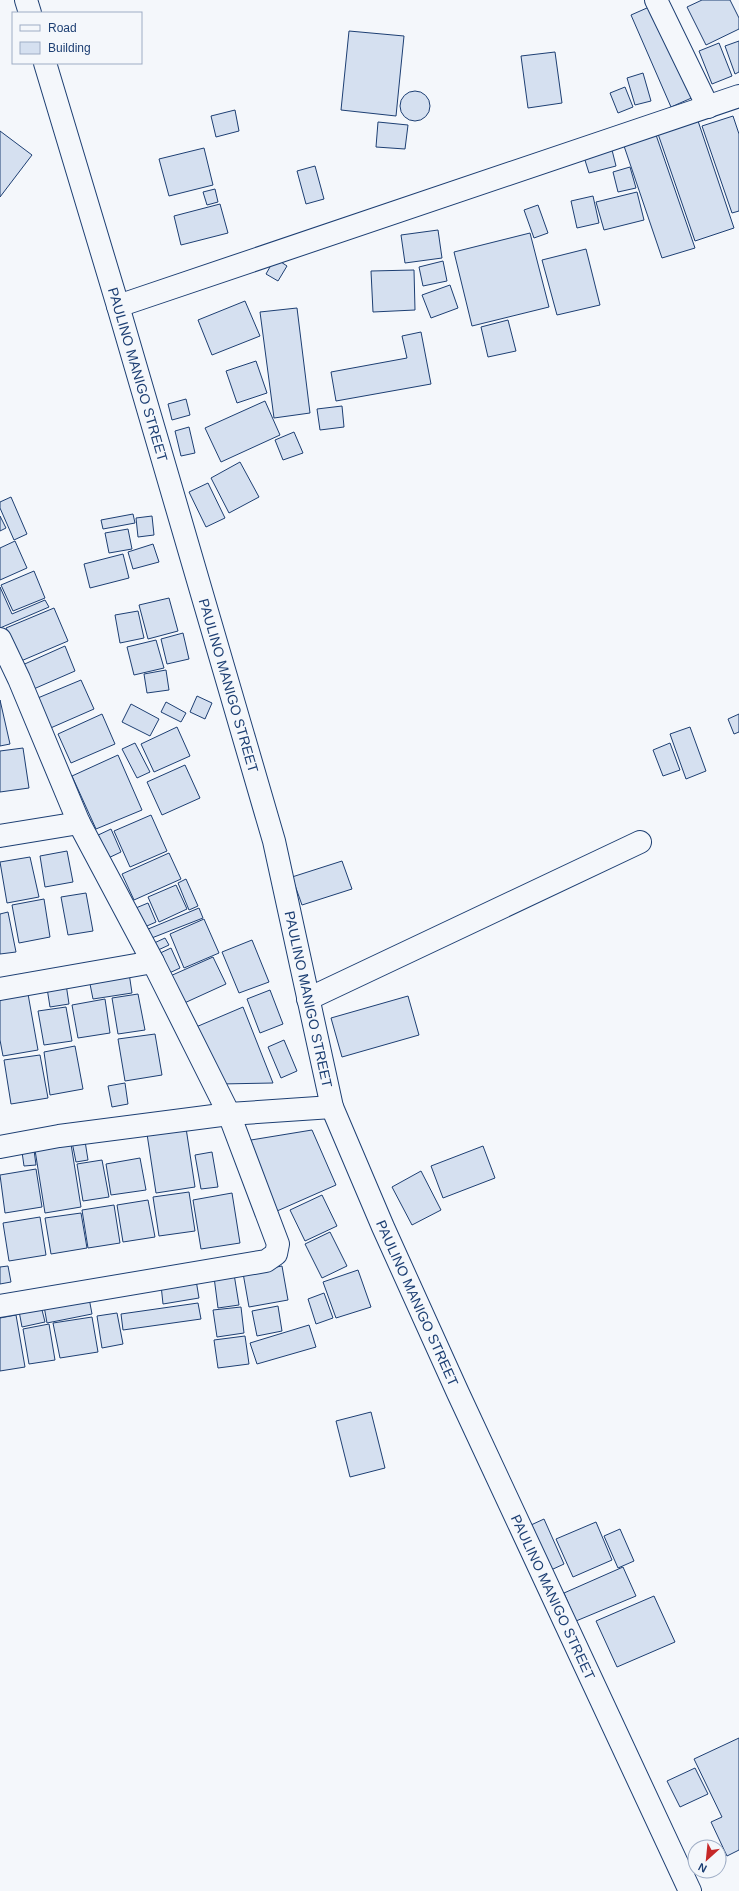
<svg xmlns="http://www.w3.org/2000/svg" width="739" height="1891" font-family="Arial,sans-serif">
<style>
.building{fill:#d5e0f0;stroke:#1d3f73}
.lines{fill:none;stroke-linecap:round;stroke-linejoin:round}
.minor-casing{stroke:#1d3f73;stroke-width:24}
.tertiary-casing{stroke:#1d3f73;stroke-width:24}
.minor{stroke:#f4f7fb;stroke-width:22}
.tertiary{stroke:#f4f7fb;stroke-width:22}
.labels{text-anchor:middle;stroke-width:3;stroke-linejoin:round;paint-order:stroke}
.street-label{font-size:14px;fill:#1d3f73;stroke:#f4f7fb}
</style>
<rect width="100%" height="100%" fill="#f4f7fb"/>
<!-- building -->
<g class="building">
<path d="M702 0H730L739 18V29L706 45 687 7Z"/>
<path d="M656 4 696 96 671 107 631 15Z"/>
<path d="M349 31 404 36 396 116 341 110Z"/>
<path d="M739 41V72L735 74 725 46Z"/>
<path d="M719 43 732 76 712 84 699 51Z"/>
<path d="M555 52 562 103 528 108 521 56Z"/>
<path d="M643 73 651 101 635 105 627 78Z"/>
<path d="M625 87 633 107 618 113 610 93Z"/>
<circle cx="415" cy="106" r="15"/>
<path d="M235 110 239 131 216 137 211 116Z"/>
<path d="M733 116 739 134V211L732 213 702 126Z"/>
<path d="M697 118 734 228 695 241 657 131Z"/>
<path d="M378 122 408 125 405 149 376 147Z"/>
<path d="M0 131 32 155 0 197Z"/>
<path d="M655 132 695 248 662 258 623 143Z"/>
<path d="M204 148 213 185 169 196 159 159Z"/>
<path d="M612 150 616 166 589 173 584 157Z"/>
<path d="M315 166 324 199 306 204 297 171Z"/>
<path d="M630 167 636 188 618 192 613 172Z"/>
<path d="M215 189 218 202 207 205 203 192Z"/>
<path d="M637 192 644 220 604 230 596 202Z"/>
<path d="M593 196 599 223 577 228 571 201Z"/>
<path d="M220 204 228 233 181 245 174 216Z"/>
<path d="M538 205 548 233 534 238 524 210Z"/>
<path d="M438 230 442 258 405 263 401 235Z"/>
<path d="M530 233 549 307 472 326 454 252Z"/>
<path d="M586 249 600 305 557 315 542 260Z"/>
<path d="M275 258 287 266 278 281 266 274Z"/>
<path d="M443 261 447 281 423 286 419 267Z"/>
<path d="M414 270 415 310 373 312 371 271Z"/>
<path d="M450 285 458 308 431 318 422 295Z"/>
<path d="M245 301 260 336 212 355 198 320Z"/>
<path d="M297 308 310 413 274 418 260 312Z"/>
<path d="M508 320 516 351 488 357 481 327Z"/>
<path d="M421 332 431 384 336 401 331 372 407 358 402 336Z"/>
<path d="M256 361 267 393 237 403 226 371Z"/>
<path d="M186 399 190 415 172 420 168 404Z"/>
<path d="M265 401 280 435 221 462 205 428Z"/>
<path d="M342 406 344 427 320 430 317 409Z"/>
<path d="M189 427 195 453 181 456 175 431Z"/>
<path d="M294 432 303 453 283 460 275 440Z"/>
<path d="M240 462 259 497 229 513 211 478Z"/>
<path d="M208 483 225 518 206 527 189 492Z"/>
<path d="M11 497 27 534 14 540 0 508V502Z"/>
<path d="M133 514 135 523 103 529 101 520Z"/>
<path d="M0 516 6 528 0 531Z"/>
<path d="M152 516 154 535 138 537 136 518Z"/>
<path d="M128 529 132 549 109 553 105 533Z"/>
<path d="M15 541 27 568 0 580V548Z"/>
<path d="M153 544 159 562 133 569 128 552Z"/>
<path d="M123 554 129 578 90 588 84 564Z"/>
<path d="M34 571 45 598 13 611 1 585Z"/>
<path d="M0 587 12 614 45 600 49 607 0 628Z"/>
<path d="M169 598 178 631 148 639 139 605Z"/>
<path d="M54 608 68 641 21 661 6 628Z"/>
<path d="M138 611 144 638 120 643 115 615Z"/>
<path d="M183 633 189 659 167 664 161 639Z"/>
<path d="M156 640 164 668 134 675 127 647Z"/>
<path d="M65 646 75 671 29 691 18 667Z"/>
<path d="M166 670 169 690 147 693 144 674Z"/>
<path d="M81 680 94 709 46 730 33 700Z"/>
<path d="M197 696 212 703 205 719 190 712Z"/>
<path d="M0 700 10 744 0 746Z"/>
<path d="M166 702 186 713 181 722 161 712Z"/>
<path d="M131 704 159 719 150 736 122 722Z"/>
<path d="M102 714 115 744 71 763 58 734Z"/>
<path d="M739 714V732L734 734 728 719Z"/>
<path d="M177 727 190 756 154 772 141 744Z"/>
<path d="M690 727 706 771 686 779 670 734Z"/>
<path d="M135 743 150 772 137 778 122 749Z"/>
<path d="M670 743 680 770 663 776 653 750Z"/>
<path d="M23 748 29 788 0 792V751Z"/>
<path d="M118 755 142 810 96 829 72 776Z"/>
<path d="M185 765 200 798 162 815 147 782Z"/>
<path d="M151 815 167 851 130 867 114 831Z"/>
<path d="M111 829 121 852 104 860 94 837Z"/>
<path d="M67 851 73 882 45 887 40 856Z"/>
<path d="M169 853 181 879 134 900 122 874Z"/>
<path d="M30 857 39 897 7 903 0 862Z"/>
<path d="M342 861 352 889 302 905 292 877Z"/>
<path d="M186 879 198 906 189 910 178 883Z"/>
<path d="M176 885 187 909 159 922 148 897Z"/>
<path d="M86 893 93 931 68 935 61 897Z"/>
<path d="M44 899 50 937 19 943 12 905Z"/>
<path d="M148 903 156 922 140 929 131 910Z"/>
<path d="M199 908 203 918 144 941 141 932Z"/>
<path d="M8 912 16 952 0 954V914Z"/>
<path d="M204 919 219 953 184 968 170 934Z"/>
<path d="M165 938 169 945 156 951 152 944Z"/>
<path d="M252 940 269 982 239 993 222 952Z"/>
<path d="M171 948 180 968 165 975 156 955Z"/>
<path d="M213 957 226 984 180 1005 168 977Z"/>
<path d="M129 973 132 993 93 999 89 979Z"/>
<path d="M66 984 69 1004 50 1007 47 988Z"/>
<path d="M270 990 283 1024 260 1033 247 999Z"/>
<path d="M28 994 38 1050 3 1056 0 1040V999Z"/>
<path d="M138 994 145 1030 118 1034 112 998Z"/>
<path d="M408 996 419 1035 342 1057 331 1018Z"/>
<path d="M105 999 110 1033 78 1038 72 1005Z"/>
<path d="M66 1007 72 1041 44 1045 38 1011Z"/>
<path d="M243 1007 273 1083 220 1084 196 1027Z"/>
<path d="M155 1034 162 1075 125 1081 118 1039Z"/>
<path d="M284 1040 297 1071 281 1078 268 1047Z"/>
<path d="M75 1046 83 1089 50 1095 44 1052Z"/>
<path d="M40 1055 48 1098 11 1104 4 1060Z"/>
<path d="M125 1083 128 1104 112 1107 108 1086Z"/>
<path d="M186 1128 195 1187 156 1193 147 1134Z"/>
<path d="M312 1130 336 1185 277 1211 245 1141Z"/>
<path d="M85 1141 88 1160 76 1162 72 1142Z"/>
<path d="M71 1144 81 1207 45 1213 35 1150Z"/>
<path d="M483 1146 495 1178 443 1198 431 1166Z"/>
<path d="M34 1150 36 1165 24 1166 22 1152Z"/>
<path d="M212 1152 218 1187 201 1189 195 1155Z"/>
<path d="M140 1158 146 1190 111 1195 106 1164Z"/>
<path d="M102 1160 109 1197 83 1201 77 1164Z"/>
<path d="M36 1169 42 1207 5 1213 0 1175Z"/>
<path d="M421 1171 441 1210 412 1225 392 1187Z"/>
<path d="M189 1192 195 1231 159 1236 153 1197Z"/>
<path d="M232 1193 240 1243 201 1249 193 1200Z"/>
<path d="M322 1195 337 1226 305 1241 290 1210Z"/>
<path d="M148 1200 155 1237 123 1242 117 1205Z"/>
<path d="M114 1205 120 1243 88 1248 82 1210Z"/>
<path d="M81 1213 87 1248 51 1254 45 1218Z"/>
<path d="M40 1217 46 1255 9 1261 3 1223Z"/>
<path d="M330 1232 347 1266 322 1278 305 1244Z"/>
<path d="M8 1266 11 1282 0 1284V1267Z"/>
<path d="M282 1266 288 1300 249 1307 243 1273Z"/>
<path d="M358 1270 371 1307 336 1318 323 1282Z"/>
<path d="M234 1274 239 1305 218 1308 214 1277Z"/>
<path d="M196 1280 199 1298 163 1304 161 1285Z"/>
<path d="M324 1293 333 1318 316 1324 308 1299Z"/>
<path d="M89 1298 92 1314 47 1323 44 1306Z"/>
<path d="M198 1303 201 1319 123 1330 121 1314Z"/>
<path d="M41 1306 45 1322 22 1327 19 1311Z"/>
<path d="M278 1306 282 1331 257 1336 252 1311Z"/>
<path d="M241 1307 244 1333 217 1337 213 1310Z"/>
<path d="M117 1313 123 1344 102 1348 97 1316Z"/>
<path d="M16 1315 25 1367 0 1371V1318Z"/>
<path d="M92 1317 98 1352 60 1358 53 1323Z"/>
<path d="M49 1324 55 1360 29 1364 23 1329Z"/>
<path d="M309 1325 316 1347 257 1364 250 1343Z"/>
<path d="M245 1336 249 1364 218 1368 214 1340Z"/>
<path d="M371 1412 385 1468 350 1477 336 1421Z"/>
<path d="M544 1519 564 1564 551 1570 531 1525Z"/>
<path d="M596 1522 612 1560 573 1577 556 1539Z"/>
<path d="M620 1529 634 1561 618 1568 604 1536Z"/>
<path d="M623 1567 636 1596 576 1621 564 1593Z"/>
<path d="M654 1596 675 1642 617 1667 596 1621Z"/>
<path d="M739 1738V1850L727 1856 711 1822 722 1817 694 1759Z"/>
<path d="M695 1768 708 1794 680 1807 667 1781Z"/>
</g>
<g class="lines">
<!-- minor casing -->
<g class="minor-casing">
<g id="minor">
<path d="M656 0 708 107"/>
<path d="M118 306 739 96"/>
<path d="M0 639 19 679 79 823 153 962 229 1114 278 1244 276 1254 266 1261 0 1306"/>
<path d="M0 836 79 823"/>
<path d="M0 989 153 962"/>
<path d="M308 999 640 842"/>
<path d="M0 1147 59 1136 229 1114 332 1107"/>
</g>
</g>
<!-- tertiary casing -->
<g class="tertiary-casing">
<g id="tertiary">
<path d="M26 0 30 13"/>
<path id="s1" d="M45 63 118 306 274 841 332 1107 383 1227 458 1393 690 1891"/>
</g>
</g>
<!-- minor -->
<use href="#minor" class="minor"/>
<!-- tertiary -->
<use href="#tertiary" class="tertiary"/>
</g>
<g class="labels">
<!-- street labels -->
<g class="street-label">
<text dy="5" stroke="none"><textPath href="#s1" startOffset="325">PAULINO MANIGO STREET</textPath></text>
<text dy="5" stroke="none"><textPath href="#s1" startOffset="649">PAULINO MANIGO STREET</textPath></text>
<text dy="5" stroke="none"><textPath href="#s1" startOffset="973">PAULINO MANIGO STREET</textPath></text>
<text dy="5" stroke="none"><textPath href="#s1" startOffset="1297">PAULINO MANIGO STREET</textPath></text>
<text dy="5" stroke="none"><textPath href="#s1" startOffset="1621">PAULINO MANIGO STREET</textPath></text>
</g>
</g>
<!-- legend -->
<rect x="12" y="12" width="130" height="52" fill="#f4f7fb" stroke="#9eadc5"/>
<rect x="20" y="25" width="20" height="6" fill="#f4f7fb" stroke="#9eadc5"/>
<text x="48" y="32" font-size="12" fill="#1d3f73">Road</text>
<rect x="20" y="42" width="20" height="12" fill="#d5e0f0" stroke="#9eadc5"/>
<text x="48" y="52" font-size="12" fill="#1d3f73">Building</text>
<!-- north arrow -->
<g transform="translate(707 1859) rotate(207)"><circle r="19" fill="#f4f7fb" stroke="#9eadc5"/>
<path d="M0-3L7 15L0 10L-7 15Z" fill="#c62828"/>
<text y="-6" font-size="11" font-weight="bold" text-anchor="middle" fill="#1d3f73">N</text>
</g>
</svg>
